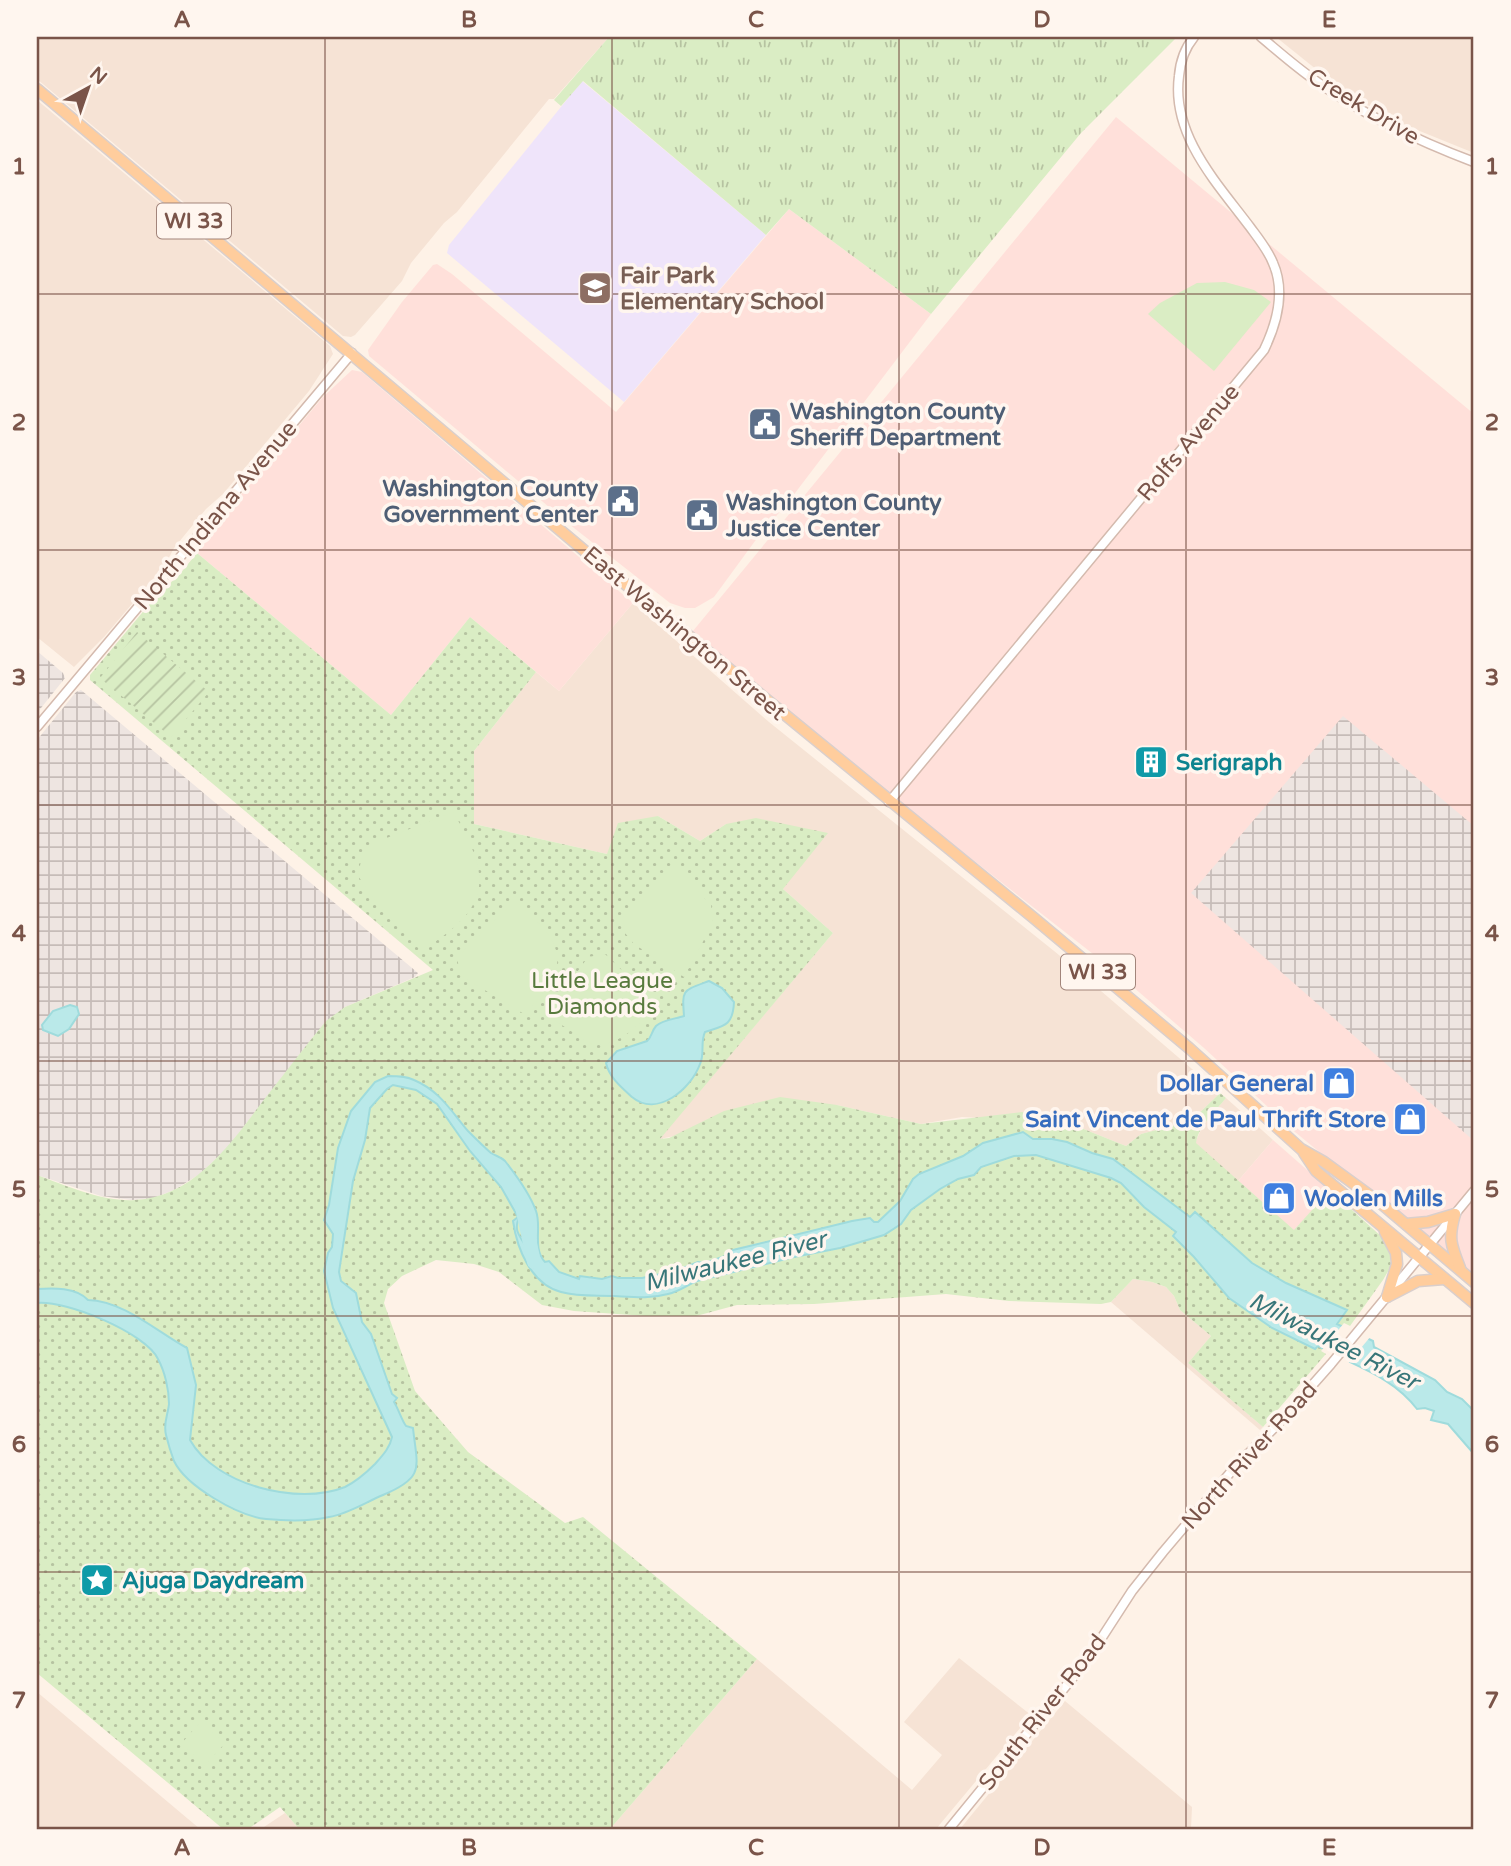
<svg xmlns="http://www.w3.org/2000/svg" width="1511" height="1866" font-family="'Varela Round',sans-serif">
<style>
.residential{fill:#f6e3d5}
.commercial{fill:#ffe0da}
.industrial{fill:url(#industrial-grid)}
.education{fill:#efe4fa}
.grass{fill:url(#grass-tufts)}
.park{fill:url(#park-dots)}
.garden{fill:url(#garden-furrows)}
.pitch{fill:#daedc4}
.water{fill:#bae9e9;stroke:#9fdbdc;stroke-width:2;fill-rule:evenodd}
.pier{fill:#fef2e7}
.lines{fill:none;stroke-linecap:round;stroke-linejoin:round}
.river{stroke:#bae9e9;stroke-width:14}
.minor-casing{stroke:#d4baae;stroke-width:11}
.major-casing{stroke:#dacfcc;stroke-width:13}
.minor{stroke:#fff;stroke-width:8}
.major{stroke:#ffcd9d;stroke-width:10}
.grid{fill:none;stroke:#7a5449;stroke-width:2;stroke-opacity:0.55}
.labels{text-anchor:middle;stroke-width:7;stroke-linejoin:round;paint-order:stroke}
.shield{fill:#fff6ef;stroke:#a2857b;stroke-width:2}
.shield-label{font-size:21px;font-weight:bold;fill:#7a5449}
.street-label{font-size:23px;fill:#7a5449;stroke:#fff6ef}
.education-label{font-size:23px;font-weight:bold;fill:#785e54;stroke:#fff6ef;text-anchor:start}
.service-label{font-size:23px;font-weight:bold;fill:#4e5e75;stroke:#fff6ef;text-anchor:start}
.culture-label{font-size:23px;font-weight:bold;fill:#0d838f;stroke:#fff6ef;text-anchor:start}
.park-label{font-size:23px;fill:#587a3d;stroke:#fff6ef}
.shop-label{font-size:23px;font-weight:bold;fill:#366cbe;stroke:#fff6ef;text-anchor:end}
.water-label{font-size:24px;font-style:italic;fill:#387679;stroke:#fff6ef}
.neatline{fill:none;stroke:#7a5449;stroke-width:2.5}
.grid-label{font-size:23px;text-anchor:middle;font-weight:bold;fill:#7a5449}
</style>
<defs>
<pattern id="industrial-grid" width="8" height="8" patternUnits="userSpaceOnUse" patternTransform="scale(1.75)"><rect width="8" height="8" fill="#eee5e1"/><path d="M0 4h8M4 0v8" fill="none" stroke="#c6bcb8"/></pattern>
<pattern id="grass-tufts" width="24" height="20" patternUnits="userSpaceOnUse" patternTransform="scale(1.75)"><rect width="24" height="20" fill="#daedc4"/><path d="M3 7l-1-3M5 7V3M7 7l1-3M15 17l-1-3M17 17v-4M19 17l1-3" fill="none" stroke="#b6c3a1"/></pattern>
<pattern id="park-dots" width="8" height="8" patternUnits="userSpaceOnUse" patternTransform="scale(1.75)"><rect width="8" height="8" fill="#daedc4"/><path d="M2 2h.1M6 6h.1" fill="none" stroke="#b6c3a1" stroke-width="1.8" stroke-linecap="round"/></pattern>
<pattern id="garden-furrows" width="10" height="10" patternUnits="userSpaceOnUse" patternTransform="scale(1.75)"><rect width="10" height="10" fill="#daedc4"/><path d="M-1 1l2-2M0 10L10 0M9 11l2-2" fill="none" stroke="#b6c3a1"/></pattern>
</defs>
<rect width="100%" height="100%" fill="#fef2e7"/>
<!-- residential -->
<g class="residential">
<path d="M37 37H609L554 99H549L457 212 444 223 411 263 402 281 355 335 351 337 343 336 37 79Z"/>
<path d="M1276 37H1474V153L1395 121 1342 90Z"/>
<path d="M37 100 330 346 333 354 309 391 223 494 206 509 174 548 165 565 104 637 74 667 37 637Z"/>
<path d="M633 603 769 722 1059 955 1220 1093 1191 1121 1141 1134 1126 1146 1066 1122 962 1117 921 1124 837 1105 659 1139 833 933 783 889 726 824 700 841 658 816 607 854 474 824V751L536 672 559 691Z"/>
<path d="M1226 1098 1273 1140 1238 1181 1195 1143 1203 1125Z"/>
<path d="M1133 1279 1152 1282 1166 1287 1174 1296 1180 1310 1211 1336 1188 1363 1263 1427 1260 1430 1111 1302Z"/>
<path d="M959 1658 1031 1715 936 1829H610L757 1659 912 1790 942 1755 904 1722Z"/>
<path d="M37 1692 200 1829H37Z"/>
<path d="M1065 1701 1192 1807 1191 1829H960Z"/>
<path d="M285 1813 299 1829H262L264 1827Z"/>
</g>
<!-- commercial -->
<g class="commercial">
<path d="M1116 117 1474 414V1279L1295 1132 1204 1048 1111 968 688 637Z"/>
<path d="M789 209 931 314 789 501 755 541 714 597 695 608H685L670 603 574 528 369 356 368 350 402 302 433 265 437 264 452 274 616 412Z"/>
<path d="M352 370 362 372 633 603 559 691 470 617 391 715 197 553 209 537 213 528 323 397Z"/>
<path d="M1273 1140 1330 1190 1294 1231 1238 1181Z"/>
</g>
<!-- industrial -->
<g class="industrial">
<path d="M37 651 63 673 65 678 37 713Z"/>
<path d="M81 690 418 973 415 977 345 1007 313 1037 228 1147 200 1174 174 1190 154 1198 132 1200 101 1196 37 1175V740L76 692Z"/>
<path d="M1343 716 1474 826V1141L1191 893Z"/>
</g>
<!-- education -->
<path class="education" d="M582 81 766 235 624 402 447 253 449 245Z"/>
<!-- grass -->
<path class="grass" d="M609 37H1177L1081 133 931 314 789 209 766 235 583 81 561 106 554 100Z"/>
<!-- park -->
<path class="park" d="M197 553 391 715 470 617 536 672 474 751V824L607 854 618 823 658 816 700 841 726 824 756 818 828 833 783 889 833 933 660 1139 669 1138 724 1111 780 1097 837 1105 921 1124 1022 1112 1066 1122 1126 1146 1141 1134 1191 1121 1220 1093 1226 1098C1215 1112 1199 1125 1196 1143L1294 1230 1330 1190 1383 1238 1390 1252 1391 1266 1383 1280 1350 1326 1263 1427 1188 1363 1211 1336 1180 1310 1174 1296 1166 1287 1152 1282 1133 1279 1111 1302 1101 1304 1009 1301 946 1294 814 1304 737 1305 696 1316H646L574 1311 542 1305 499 1272 474 1264 436 1260 402 1276 388 1289 384 1303 415 1391 468 1452 565 1523 583 1517 757 1659 610 1829H299L280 1807 248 1829H223L37 1673V1175C67 1186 103 1202 135 1200 196 1197 233 1140 266 1097 286 1072 305 1046 326 1021L345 1007 433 970 90 680V675L157 595 179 575Z"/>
<!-- garden -->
<path class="garden" d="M137 632 209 692 171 737 100 678Z"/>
<!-- pitch -->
<g class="pitch">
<path d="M1225 282 1254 290 1271 302 1214 371 1148 314 1160 303 1197 283Z"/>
<path d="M453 812C494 880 490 908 421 951L379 906 358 876 363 850 389 837Z"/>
<path d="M674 865 711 905 713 923 684 977 634 944 625 933 623 915Z"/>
<path d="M515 901C565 944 574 965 524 1014L460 975 457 957Z"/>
<path d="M605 954 659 1006C640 1022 620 1047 593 1045L546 1015 588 957Z"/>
<path d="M200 1722 225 1743 206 1765 181 1744Z"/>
</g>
<!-- water -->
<g class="water">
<path d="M709 981 722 988 734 1002C733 1026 724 1026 705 1032 700 1042 705 1054 700 1064 691 1089 657 1118 632 1097 621 1087 609 1077 606 1063L617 1051 647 1041C652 1037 651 1032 656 1026 662 1020 675 1019 684 1016 682 989 682 991 709 981Z"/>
<path d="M70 1005 77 1007 79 1014 69 1029 58 1036 43 1030 42 1025 53 1011Z"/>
<path d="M388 1076C397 1076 406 1076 414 1080 440 1091 451 1111 468 1131 474 1137 484 1147 491 1153 496 1156 501 1157 505 1161 516 1175 530 1194 536 1211 542 1227 532 1248 545 1262L549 1261 559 1272 579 1279 580 1276 602 1279 612 1276 618 1278H642L678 1270 698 1262 705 1263 728 1255 733 1250 852 1221 870 1218 874 1222H878L900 1201 913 1179 919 1174 963 1156 983 1143 1023 1132 1033 1139H1052L1067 1142 1092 1153 1113 1159 1190 1217 1195 1212 1252 1263 1286 1283 1347 1310 1337 1324 1373 1341 1374 1347 1435 1380 1447 1392 1462 1399 1474 1411V1454L1448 1424 1431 1420 1434 1411 1425 1408 1417 1409C1391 1375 1353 1366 1318 1346L1315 1349 1272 1328 1229 1298 1194 1257 1173 1236 1176 1232 1144 1207 1121 1183 1111 1178 1036 1155 1014 1156 981 1167 974 1175 958 1179 940 1189 911 1210 901 1224 884 1235 840 1248 794 1257 697 1281C687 1285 680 1291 668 1294 650 1299 633 1297 615 1296 597 1295 579 1297 561 1292 531 1284 517 1249 513 1221L518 1217 501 1187 470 1151 437 1104 416 1090 393 1085 387 1089 370 1108 365 1140 353 1181 339 1272 341 1281 356 1293 362 1322 371 1334 392 1394 397 1398 394 1402C399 1410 401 1419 406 1426L413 1428C417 1467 426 1477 383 1495 366 1502 348 1514 329 1517 308 1522 287 1521 266 1519 238 1516 186 1486 174 1461 171 1453 168 1443 166 1435 163 1423 168 1415 169 1404 169 1390 165 1372 158 1359 146 1333 66 1300 37 1303V1289C53 1288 76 1287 88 1300 124 1301 157 1332 187 1348L196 1385 190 1440C215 1485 298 1506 345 1487 355 1482 367 1472 375 1464 382 1456 390 1448 392 1437L333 1308 324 1271 328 1253 332 1247 333 1234 324 1220 329 1205 338 1148 351 1111 375 1082ZM518 1220 527 1225 530 1243 525 1245C521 1237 514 1232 518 1220Z"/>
</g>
<!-- pier -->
<path class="pier" d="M1344 1323 1371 1336 1346 1366 1321 1351Z"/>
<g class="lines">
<!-- river -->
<path class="river" d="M522 1207 534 1262"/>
<!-- minor casing -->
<g class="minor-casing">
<g id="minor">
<path d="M1261 37C1279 52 1297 68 1316 81 1365 116 1418 141 1474 162"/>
<path d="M37 727 352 353"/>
<path d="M889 802 1264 350C1277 323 1286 292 1273 263 1268 250 1258 238 1250 227 1217 183 1171 135 1179 76 1180 63 1185 48 1194 37"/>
<path d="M949 1829 1088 1659 1132 1591 1163 1552 1235 1467 1277 1425 1331 1364 1474 1191"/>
</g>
</g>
<!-- major casing -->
<g class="major-casing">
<g id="major">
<path d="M37 89 586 552 1035 919 1189 1048 1301 1149 1324 1162 1383 1205 1474 1282"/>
<path d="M1304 1153 1316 1171 1474 1303"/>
<path d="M1455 1214C1448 1238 1451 1245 1460 1268"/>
<path d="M1406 1224 1428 1222 1455 1214"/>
<path d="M1385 1232 1396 1253 1397 1264 1387 1297"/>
<path d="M1387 1297 1418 1281 1444 1279"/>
</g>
</g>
<!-- minor -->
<use href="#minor" class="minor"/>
<!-- major -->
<use href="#major" class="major"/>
</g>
<!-- grid -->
<path class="grid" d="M325 37V1829M612 37V1829M899 37V1829M1186 37V1829M37 294H1474M37 550H1474M37 805H1474M37 1061H1474M37 1316H1474M37 1572H1474"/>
<!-- icons -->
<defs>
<g id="school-square" transform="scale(1.75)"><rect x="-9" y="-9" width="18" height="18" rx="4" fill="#8d6e63" stroke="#fff6ef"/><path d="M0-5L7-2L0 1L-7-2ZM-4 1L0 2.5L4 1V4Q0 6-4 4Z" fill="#fff"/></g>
<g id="civic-square" transform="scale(1.75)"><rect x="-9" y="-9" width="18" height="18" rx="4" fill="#5c6f8a" stroke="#fff6ef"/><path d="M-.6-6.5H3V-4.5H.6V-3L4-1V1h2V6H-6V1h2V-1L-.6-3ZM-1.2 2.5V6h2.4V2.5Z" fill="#fff"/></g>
<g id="building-square" transform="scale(1.75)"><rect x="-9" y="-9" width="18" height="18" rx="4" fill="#0f9aa8" stroke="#fff6ef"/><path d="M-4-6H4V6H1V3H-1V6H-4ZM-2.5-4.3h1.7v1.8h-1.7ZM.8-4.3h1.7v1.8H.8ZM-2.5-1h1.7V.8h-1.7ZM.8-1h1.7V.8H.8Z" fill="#fff"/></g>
<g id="shop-square" transform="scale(1.75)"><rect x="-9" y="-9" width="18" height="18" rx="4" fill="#3f7fe0" stroke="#fff6ef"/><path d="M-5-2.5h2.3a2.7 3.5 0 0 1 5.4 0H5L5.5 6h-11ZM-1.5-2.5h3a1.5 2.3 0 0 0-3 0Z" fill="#fff"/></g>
<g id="sight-square" transform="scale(1.75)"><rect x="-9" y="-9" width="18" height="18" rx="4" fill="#0f9aa8" stroke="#fff6ef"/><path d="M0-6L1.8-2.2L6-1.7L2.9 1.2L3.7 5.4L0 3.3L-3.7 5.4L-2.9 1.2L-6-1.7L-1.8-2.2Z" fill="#fff"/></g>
</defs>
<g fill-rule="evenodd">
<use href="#school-square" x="595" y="288"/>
<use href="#civic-square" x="765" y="424"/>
<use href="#civic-square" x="623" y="501"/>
<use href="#civic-square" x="702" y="515"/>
<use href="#building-square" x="1151" y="762"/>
<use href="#shop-square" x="1339" y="1083"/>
<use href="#shop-square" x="1410" y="1119"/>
<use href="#shop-square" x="1279" y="1198"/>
<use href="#sight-square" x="97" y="1580"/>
</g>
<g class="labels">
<!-- shield labels -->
<g class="shield">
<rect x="157" y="203.5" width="74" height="35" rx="5"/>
<rect x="1061" y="954.5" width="74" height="35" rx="5"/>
</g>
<g class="shield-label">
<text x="194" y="228">WI 33</text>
<text x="1098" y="979">WI 33</text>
</g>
<!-- street labels -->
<g class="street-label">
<text transform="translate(1364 106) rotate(31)" y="8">Creek Drive</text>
<text transform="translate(1188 442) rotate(-50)" y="8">Rolfs Avenue</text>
<text transform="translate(215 515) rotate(-50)" y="8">North Indiana Avenue</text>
<text transform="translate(685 633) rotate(40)" y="8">East Washington Street</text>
<text transform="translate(1249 1455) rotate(-48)" y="8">North River Road</text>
<text transform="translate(1042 1712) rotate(-52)" y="8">South River Road</text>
</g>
<!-- education labels -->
<g class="education-label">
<text x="620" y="283">Fair Park<tspan x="620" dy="26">Elementary School</tspan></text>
</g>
<!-- service labels -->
<g class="service-label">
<text x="790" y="419">Washington County<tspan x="790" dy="26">Sheriff Department</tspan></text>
<text x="598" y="496" text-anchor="end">Washington County<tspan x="598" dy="26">Government Center</tspan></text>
<text x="726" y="510">Washington County<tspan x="726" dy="26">Justice Center</tspan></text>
</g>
<!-- culture labels -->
<g class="culture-label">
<text x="1176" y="770">Serigraph</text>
<text x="122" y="1588">Ajuga Daydream</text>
</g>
<!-- park labels -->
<g class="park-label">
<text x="602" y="988">Little League<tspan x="602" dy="26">Diamonds</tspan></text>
</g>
<!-- shop labels -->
<g class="shop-label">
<text x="1314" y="1091">Dollar General</text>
<text x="1386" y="1127">Saint Vincent de Paul Thrift Store</text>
<text x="1304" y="1206" text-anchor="start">Woolen Mills</text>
</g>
<!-- water labels -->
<g class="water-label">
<text transform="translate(735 1261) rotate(-14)" y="8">Milwaukee River</text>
<text transform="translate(1334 1341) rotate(27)" y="8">Milwaukee River</text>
</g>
</g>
<!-- border -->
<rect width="1511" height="1866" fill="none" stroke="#fff6ef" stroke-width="77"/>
<!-- north arrow -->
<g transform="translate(88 88) rotate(40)" stroke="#fff6ef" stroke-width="5" paint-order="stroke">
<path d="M0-5L12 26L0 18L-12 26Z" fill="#7a5449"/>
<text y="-10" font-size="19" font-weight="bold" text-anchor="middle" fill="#7a5449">N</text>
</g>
<rect x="38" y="38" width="1434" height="1790" class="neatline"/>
<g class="grid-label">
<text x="182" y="27">A</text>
<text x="469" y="27">B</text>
<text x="756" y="27">C</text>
<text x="1042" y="27">D</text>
<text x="1329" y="27">E</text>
<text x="19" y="174">1</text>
<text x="1492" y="174">1</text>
<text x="19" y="430">2</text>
<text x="1492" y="430">2</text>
<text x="19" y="685">3</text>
<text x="1492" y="685">3</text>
<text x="19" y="941">4</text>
<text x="1492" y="941">4</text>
<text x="19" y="1197">5</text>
<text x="1492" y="1197">5</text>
<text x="19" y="1452">6</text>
<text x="1492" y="1452">6</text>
<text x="19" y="1708">7</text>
<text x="1492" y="1708">7</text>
<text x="182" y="1855">A</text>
<text x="469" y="1855">B</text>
<text x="756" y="1855">C</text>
<text x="1042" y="1855">D</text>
<text x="1329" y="1855">E</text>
</g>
</svg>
